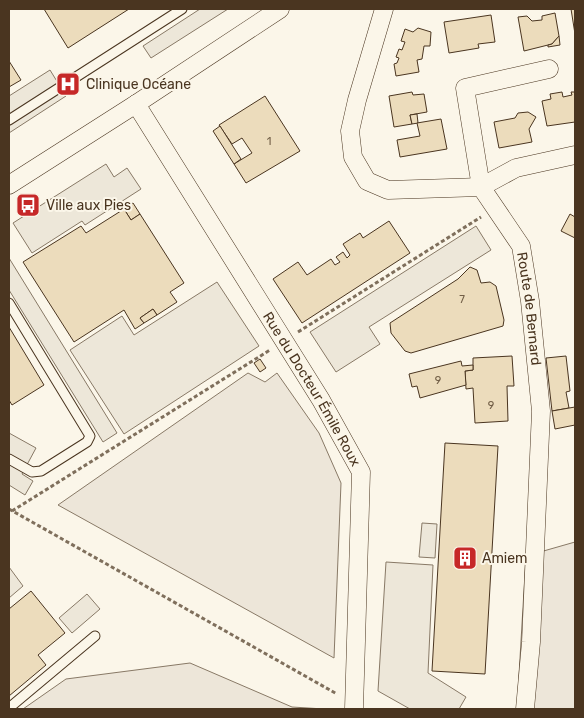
<svg xmlns="http://www.w3.org/2000/svg" width="584" height="718" font-family="Rubik,sans-serif">
<style>
.green{fill:#ede6d9;stroke:#887966}
.parking{fill:#ede7d9;stroke:#887966}
.building{fill:#ecdcbc;stroke:#4a3520}
.lines{fill:none;stroke-linecap:round;stroke-linejoin:round}
.service-casing{stroke:#4a3520;stroke-width:11}
.minor-casing{stroke:#4a3520;stroke-width:19}
.path{stroke:#7f6f5c;stroke-width:3;stroke-dasharray:4 2.5;stroke-linecap:butt}
.service{stroke:#fbf6e9;stroke-width:9}
.minor{stroke:#fbf6e9;stroke-width:18}
.labels{text-anchor:middle;stroke-width:4;stroke-linejoin:round;paint-order:stroke}
.number-label{font-size:11px;fill:#725f47}
.poi-label{font-size:14px;fill:#4a3520;stroke:#fbf6e9;text-anchor:start}
.street-label{font-size:14px;fill:#4a3520;stroke:#fbf6e9}
</style>
<rect width="100%" height="100%" fill="#fbf6e9"/>
<!-- green -->
<g class="green">
<path d="M248 373 265 382 277 373 319 433 341 483 334 658 58 505Z"/>
<path d="M575 542V709H517L526 556Z"/>
<path d="M190 663 292 707 324 709H23L66 679Z"/>
</g>
<!-- parking -->
<g class="parking">
<path d="M200 9H228L151 58 143 46Z"/>
<path d="M50 70 66 96 9 133V96Z"/>
<path d="M106 164 114 177 127 168 141 189 85 225 82 221 32 253 13 223Z"/>
<path d="M476 226 491 250 369 327 380 344 336 372 310 332Z"/>
<path d="M9 258 117 433 103 442 9 290Z"/>
<path d="M217 282 259 346 124 434 70 350 122 316 134 335Z"/>
<path d="M9 433 36 448 22 474 33 481 25 495 9 485Z"/>
<path d="M422 523 437 524 435 558 419 557Z"/>
<path d="M386 562 433 565 428 673 466 697 459 709H410L378 691Z"/>
<path d="M9 567 23 586 9 598Z"/>
<path d="M87 594 100 609 72 633 59 618Z"/>
</g>
<!-- building -->
<g class="building">
<path d="M44 9H129L68 48Z"/>
<path d="M571 9H575V34Z"/>
<path d="M555 13 559 36 552 44 524 51 518 17 527 16 532 21 542 20V16Z"/>
<path d="M491 15 495 42 478 44 479 48 449 53 444 22Z"/>
<path d="M418 28 431 32 430 46H424L422 59 417 60 419 72 396 76 394 64 397 63 399 58 396 57 399 49 402 50 405 42 401 41 405 29 413 32Z"/>
<path d="M559 36 560 45 548 47V45L552 44Z"/>
<path d="M9 61 21 80 9 87Z"/>
<path d="M412 92 413 95 424 94 427 112 410 115 412 124 394 127 389 96Z"/>
<path d="M562 92 563 97 572 95 571 92H575V122L547 126 542 101 551 99 550 94Z"/>
<path d="M265 96 300 151 246 183 234 164 252 153 242 138 232 144 219 125Z"/>
<path d="M528 112 536 117 529 129 532 142 499 148 494 122 515 118 518 113Z"/>
<path d="M417 114 418 123 412 124 410 115Z"/>
<path d="M441 119 447 149 400 157 397 140 420 136 417 123Z"/>
<path d="M220 126 241 159 234 164 213 131Z"/>
<path d="M133 203 140 214 131 220 124 209Z"/>
<path d="M124 209 131 220 140 214 184 283 170 292 177 302 157 315 153 309 140 318 144 323 135 329 124 310 74 342 23 262 81 226 86 233Z"/>
<path d="M570 214 575 217V238L561 231Z"/>
<path d="M389 221 410 253 302 323 273 279 298 262 307 275 331 259 335 265 340 262 336 257 343 252 347 258 350 255 343 244 360 233 363 238Z"/>
<path d="M470 267 477 270 481 283 490 282 496 286 504 320 503 326 411 353 405 351 391 333 390 323 458 279Z"/>
<path d="M153 309 157 315 144 323 140 318Z"/>
<path d="M9 327 44 385 12 405 9 400Z"/>
<path d="M512 356 514 386H507L508 421 475 423 473 388 466 389 465 371 473 370V358Z"/>
<path d="M566 356 570 391 566 392 569 408 552 411 546 358Z"/>
<path d="M260 359 266 368 260 372 254 363Z"/>
<path d="M461 361 462 366 473 365V370L465 371 466 385 420 398 417 386 412 387 409 374Z"/>
<path d="M575 407V425L555 429 552 411Z"/>
<path d="M445 443 498 446 485 674 432 671Z"/>
<path d="M31 591 65 633 38 655 46 665 9 696V609Z"/>
</g>
<g class="lines">
<!-- service casing -->
<g class="service-casing">
<g id="service">
<path d="M9 120 182 9"/>
<path d="M9 303 90 436 87 442 41 471 32 472 9 459"/>
<path d="M9 708 95 636"/>
</g>
</g>
<!-- minor casing -->
<g class="minor-casing">
<g id="minor">
<path id="s1" d="M384 9 357 100 350 131 353 157 367 181 388 190 481 187 521 246 530 301 541 411 531 642 525 709"/>
<path d="M549 69 465 88 481 187 516 168 575 155"/>
<path id="s2" d="M136 104 321 400 361 472 354 709"/>
<path d="M9 185 136 104 280 9"/>
</g>
</g>
<!-- path -->
<g class="path">
<path d="M298 332 481 217"/>
<path d="M9 509 337 694"/>
<path d="M12 511 270 350"/>
</g>
<!-- service -->
<use href="#service" class="service"/>
<!-- minor -->
<use href="#minor" class="minor"/>
</g>
<!-- icons -->
<defs>
<g id="hospital-square" transform="scale(1.25)"><rect x="-9" y="-9" width="18" height="18" rx="4" fill="#c62828" stroke="#fbf6e9"/><path d="M-5-5h3v3.5h4V-5h3V5h-3V1.5h-4V5h-3Z" fill="#fff"/></g>
<g id="bus-square" transform="scale(1.25)"><rect x="-9" y="-9" width="18" height="18" rx="4" fill="#c62828" stroke="#fbf6e9"/><path d="M-5-6H5V4H4V6H2V4H-2V6H-4V4H-5ZM-3.5-4V0h7V-4ZM-3.5 1.2v1.5H-2V1.2ZM2 1.2v1.5H3.5V1.2Z" fill="#fff"/></g>
<g id="building-square" transform="scale(1.25)"><rect x="-9" y="-9" width="18" height="18" rx="4" fill="#c62828" stroke="#fbf6e9"/><path d="M-4-6H4V6H1V3H-1V6H-4ZM-2.5-4.3h1.7v1.8h-1.7ZM.8-4.3h1.7v1.8H.8ZM-2.5-1h1.7V.8h-1.7ZM.8-1h1.7V.8H.8Z" fill="#fff"/></g>
</defs>
<g fill-rule="evenodd">
<use href="#hospital-square" x="68" y="84"/>
<use href="#bus-square" x="28" y="205"/>
<use href="#building-square" x="465" y="558"/>
</g>
<g class="labels">
<!-- number labels -->
<g class="number-label">
<text x="269" y="145">1</text>
<text x="462" y="303">7</text>
<text x="438" y="384">9</text>
<text x="491" y="409">9</text>
</g>
<!-- poi labels -->
<g class="poi-label">
<text x="86" y="89">Clinique Océane</text>
<text x="46" y="210">Ville aux Pies</text>
<text x="482" y="563">Amiem</text>
</g>
<!-- street labels -->
<g class="street-label">
<text dy="5" stroke="none"><textPath href="#s1" startOffset="431">Route de Bernard</textPath></text>
<text dy="5" stroke="none"><textPath href="#s2" startOffset="335">Rue du Docteur Émile Roux</textPath></text>
</g>
</g>
<!-- border -->
<rect width="584" height="718" fill="none" stroke="#4a3520" stroke-width="20"/>
</svg>
